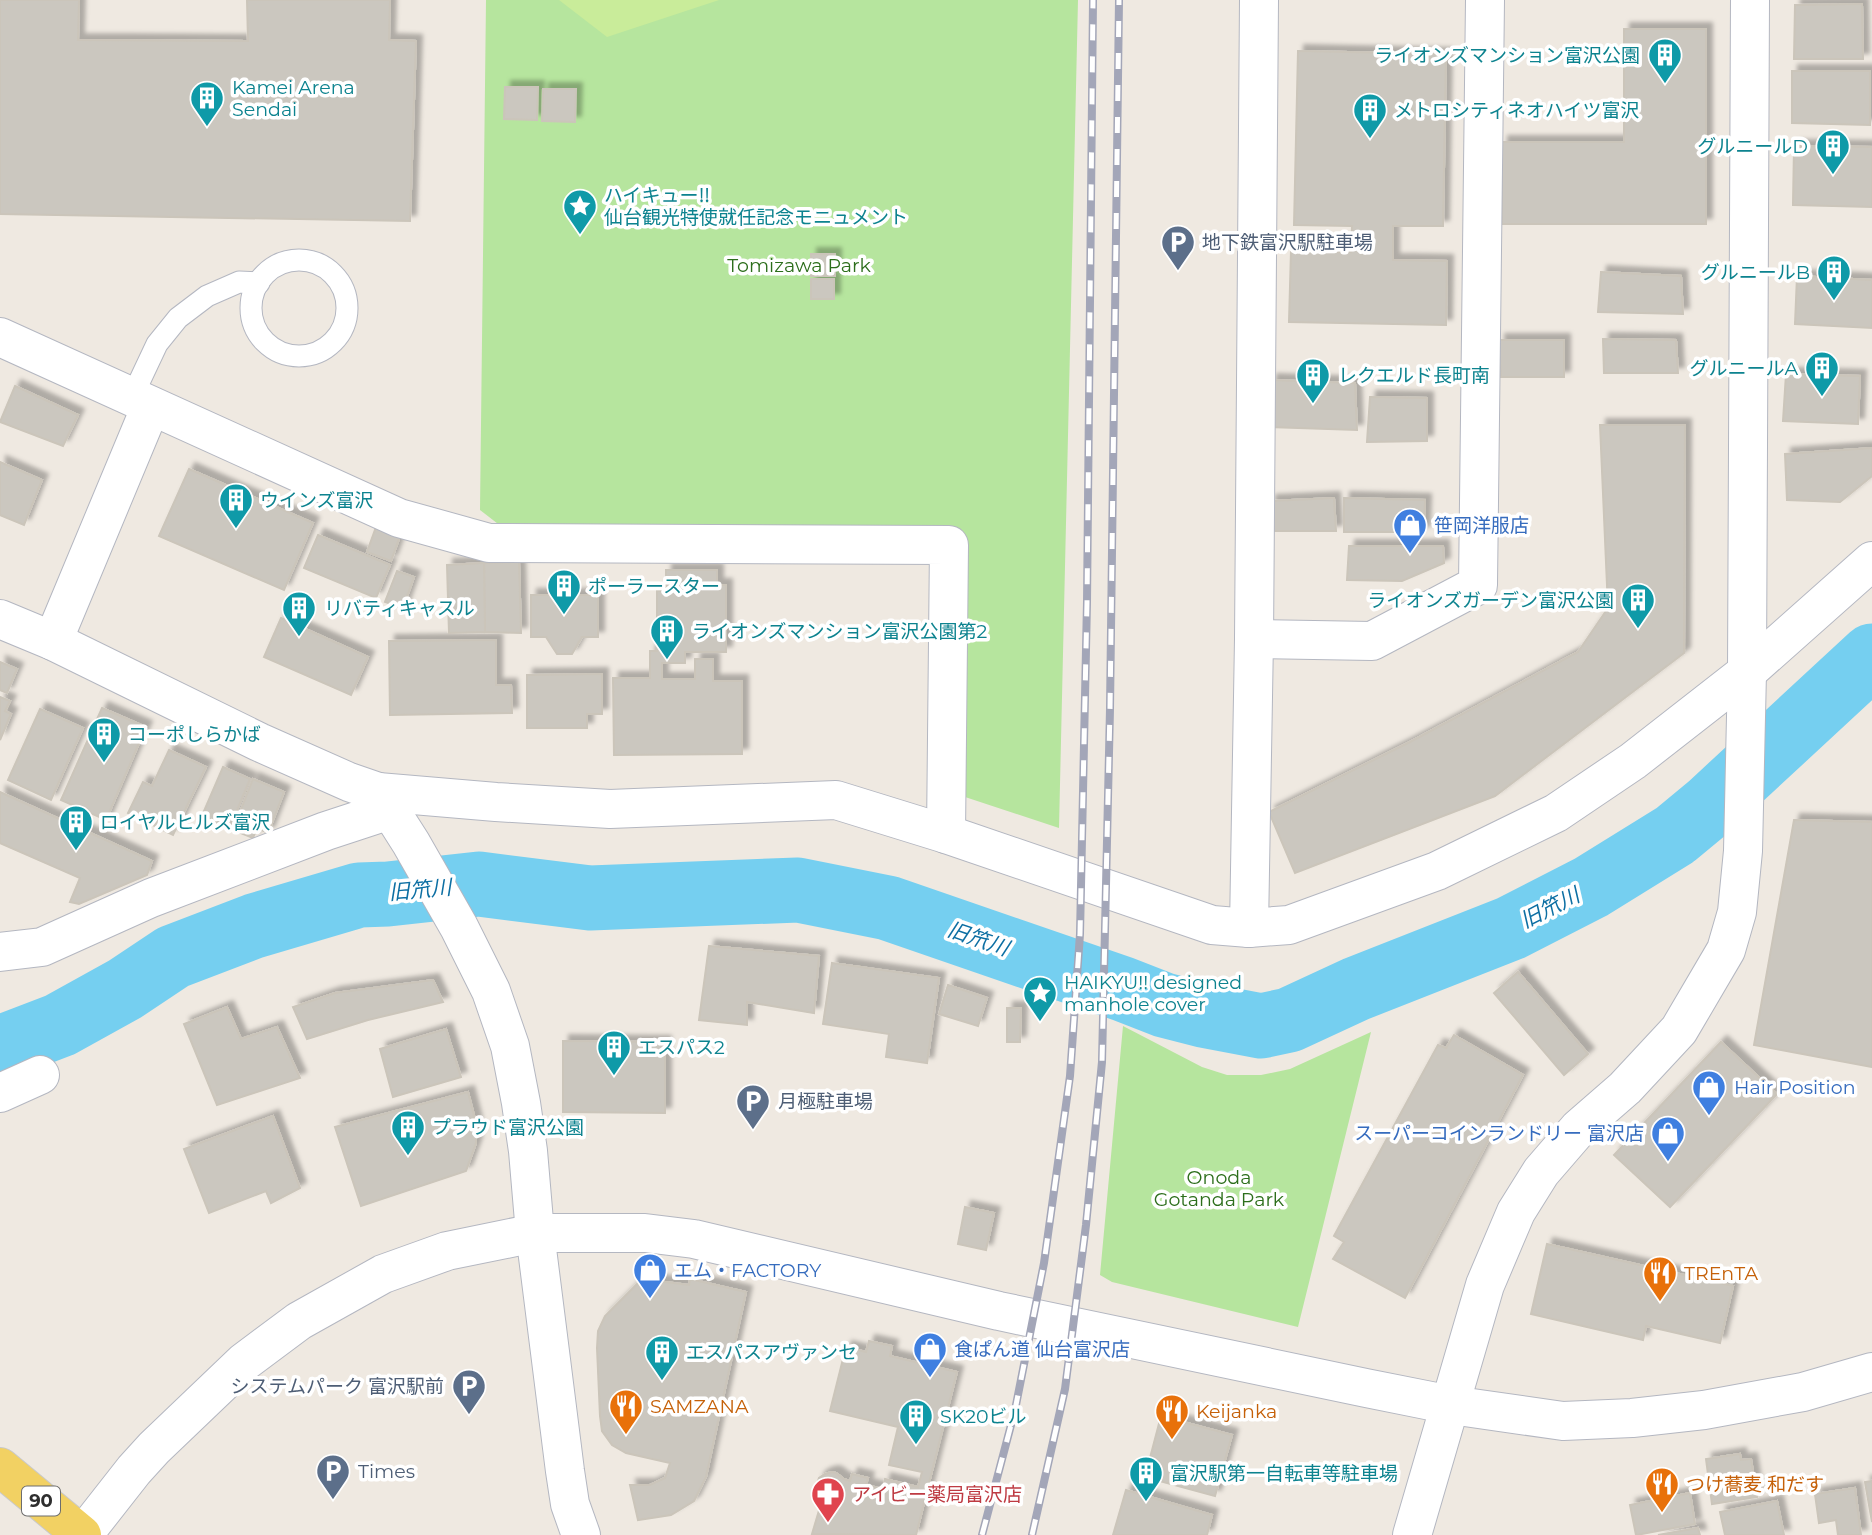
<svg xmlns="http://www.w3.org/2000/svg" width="1872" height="1535" font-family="Montserrat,'Noto Sans JP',sans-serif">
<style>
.green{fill:#b6e59e}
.pitch{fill:#c9ec9a}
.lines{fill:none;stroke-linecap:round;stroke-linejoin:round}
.river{stroke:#75cff0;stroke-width:65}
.building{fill:#cbc7bf;stroke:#cbc5ba;stroke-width:2;filter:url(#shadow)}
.service-casing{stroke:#b4b7c1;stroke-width:23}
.minor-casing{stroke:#b4b7c1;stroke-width:40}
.tertiary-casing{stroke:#b4b7c1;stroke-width:40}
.primary-casing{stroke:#c9c9c9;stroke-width:40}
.service{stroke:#fff;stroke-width:21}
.minor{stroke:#fff;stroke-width:38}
.tertiary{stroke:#fff;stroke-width:38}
.primary{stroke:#f2d163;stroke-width:38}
.rail-casing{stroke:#a3a6b8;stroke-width:8}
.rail{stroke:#fff;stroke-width:5;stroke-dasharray:16;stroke-linecap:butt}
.labels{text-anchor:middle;stroke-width:7;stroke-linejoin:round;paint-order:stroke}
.shield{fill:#fff;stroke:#6d6d6d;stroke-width:2}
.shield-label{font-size:18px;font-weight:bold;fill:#2e2e2e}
.culture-label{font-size:19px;fill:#0d838f;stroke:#fff;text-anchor:start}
.service-label{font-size:19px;fill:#4e5e75;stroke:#fff;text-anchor:start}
.park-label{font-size:19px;fill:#2c6e1b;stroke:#fff}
.shop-label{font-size:19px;fill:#366cbe;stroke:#fff;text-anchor:start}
.food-label{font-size:19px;fill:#c56008;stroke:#fff;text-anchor:start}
.health-label{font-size:19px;fill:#be3a42;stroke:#fff;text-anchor:start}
.water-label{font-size:21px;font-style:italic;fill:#0d6fa3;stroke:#fff}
</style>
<defs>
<filter id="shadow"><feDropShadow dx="6" dy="-6" stdDeviation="2" flood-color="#0004"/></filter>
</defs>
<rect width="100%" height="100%" fill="#efe9e1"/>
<!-- green -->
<g class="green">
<path d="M486 0H1078L1059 828 959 795 961 532 502 527 480 510Z"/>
<path d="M1123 1026 1202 1067 1227 1075H1261L1290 1069 1371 1032 1298 1327 1112 1282 1100 1275Z"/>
</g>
<!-- pitch -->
<path class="pitch" d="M559 0H719L607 37Z"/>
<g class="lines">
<!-- river -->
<path class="river" d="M0 1048 60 1025 125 989 173 957 254 926 359 895 388 894 479 884 590 898 798 890 888 908 1123 989 1164 1005 1203 1015 1261 1026 1289 1020 1356 989 1511 928 1591 887 1675 835 1710 806 1872 656"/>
</g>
<!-- building -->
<g class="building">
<path d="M0 0H79L78 40 248 41 247 0H390L389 40 416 41 410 221 0 214Z"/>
<path d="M1862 4 1863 59H1794L1795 5Z"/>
<path d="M1624 29H1706V224H1502V142H1624Z"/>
<path d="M1298 51 1446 54 1443 226H1393V260L1447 261 1446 325 1289 322 1291 251 1351 252 1352 226 1294 225Z"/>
<path d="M1792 71H1870V125L1792 123Z"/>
<path d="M505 87H538L537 120 504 119Z"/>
<path d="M543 89H576L575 122 542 121Z"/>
<path d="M1794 146 1872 147V207L1793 205Z"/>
<rect x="811" y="254" width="24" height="22"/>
<path d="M1601 272 1681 276 1683 314 1598 312Z"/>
<path d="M1797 276 1872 280V328L1795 324Z"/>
<rect x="811" y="279" width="23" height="20"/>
<path d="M1603 339 1676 340 1678 373H1604Z"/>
<path d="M1499 340H1564V377H1501Z"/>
<path d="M1786 374 1860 376 1858 424 1783 421Z"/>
<path d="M1271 380 1355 383 1357 430 1269 427Z"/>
<path d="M15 386 78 415 63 446 0 422Z"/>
<path d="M1370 397 1427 398V441L1367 442Z"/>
<path d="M1600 425H1685L1684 653 1495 796 1295 873 1269 812 1410 742 1578 652 1608 608Z"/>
<path d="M1872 448V476L1840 502 1787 500 1785 454Z"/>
<path d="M0 462 42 480 24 525 0 515Z"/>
<path d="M189 469 313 523 284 590 159 536Z"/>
<path d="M1334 498 1336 531H1271L1270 501Z"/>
<path d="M1344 498 1425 500 1424 532H1344Z"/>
<path d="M376 527 400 536 391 561 367 552Z"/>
<path d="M318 535 390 565 376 598 304 568Z"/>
<path d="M1349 546H1443L1444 563 1402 581 1347 580Z"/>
<path d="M519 562 521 633 485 632 484 563Z"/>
<path d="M484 563 485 632 449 633 447 565Z"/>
<path d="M666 570H717V585H726V652H685V663H662V679H695V659H713V681H742V754L614 755 613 678H650V651H657V591H666Z"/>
<path d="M397 571 414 577 403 608 385 602Z"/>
<path d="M531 595H598V637H582L572 654H557L546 637H531Z"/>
<path d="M281 618 368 657 351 695 264 657Z"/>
<path d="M496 640V685H511L512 713 390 715 389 641Z"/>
<path d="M0 662 17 669 7 693 0 690Z"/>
<path d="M602 674V714H587V728H527V675Z"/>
<path d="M0 697 10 701 5 711 11 714 0 740Z"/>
<path d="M102 708 146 727 106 820 61 800Z"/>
<path d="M40 709 83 728 51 800 8 780Z"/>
<path d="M169 750 206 767 173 835 128 813 143 782 152 786Z"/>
<path d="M223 767 250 779 229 830 201 818Z"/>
<path d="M253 779 284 792 268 833 257 828 253 838 233 830Z"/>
<path d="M0 792 152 861 147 875 79 904 70 902 80 878 0 843Z"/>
<path d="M1794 820 1872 822V1067L1754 1045Z"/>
<path d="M709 946 819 956 814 1013 747 1002V1025L699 1020Z"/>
<path d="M832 963 939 978 927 1063 886 1057 889 1034 823 1024Z"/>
<path d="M1518 972 1588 1054 1564 1075 1494 993Z"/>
<path d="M433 980 443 1002 368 1020 307 1039 293 1007 335 993Z"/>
<path d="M948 985 987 998 978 1026 939 1014Z"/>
<path d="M227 1007 241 1039 277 1027 300 1078 217 1105 184 1024Z"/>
<path d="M1007 1008H1021L1020 1042H1007Z"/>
<path d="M446 1029 461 1077 393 1097 380 1049Z"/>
<path d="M1454 1035 1523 1075 1405 1298 1333 1259 1344 1242 1334 1236 1438 1045 1446 1048Z"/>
<path d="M563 1041 665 1042V1113L563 1112Z"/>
<path d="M1721 1042 1777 1094 1670 1207 1614 1155Z"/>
<path d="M468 1092 476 1123V1143L466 1171 361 1206 335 1127Z"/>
<path d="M273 1116 300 1188 271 1203 266 1191 209 1213 184 1149Z"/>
<path d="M965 1207 994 1213 986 1250 958 1244Z"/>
<path d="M1547 1244 1733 1286 1720 1343 1646 1326 1643 1340 1531 1314Z"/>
<path d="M642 1279 689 1285 690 1279 746 1292 706 1477 694 1501 671 1515 638 1520 630 1485H650L665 1478 670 1463 626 1453 612 1445 602 1431 600 1416 597 1348 598 1331 605 1316Z"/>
<path d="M869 1341 892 1346 890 1356 957 1372 916 1535 812 1534 823 1497 818 1490 817 1484 819 1478 825 1474 832 1472 836 1473 844 1479 850 1481 852 1474 868 1478 866 1485 883 1489 885 1479 918 1487 922 1472 889 1465 898 1427 830 1411 846 1347 866 1352Z"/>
<path d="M1161 1416 1232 1435 1215 1496 1145 1477Z"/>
<path d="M1740 1454 1741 1460 1751 1459 1757 1497 1712 1504 1706 1459Z"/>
<path d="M1872 1481V1522L1865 1482Z"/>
<path d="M1855 1488 1861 1535H1838L1836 1520 1819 1523 1815 1494Z"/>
<path d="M1126 1490 1212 1515 1207 1535H1113Z"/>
<path d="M1690 1493 1695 1524 1636 1535 1630 1505Z"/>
<path d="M1777 1501 1784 1535H1725L1720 1512Z"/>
<path d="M1698 1528 1700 1535H1658Z"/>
</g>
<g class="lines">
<!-- service casing -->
<g class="service-casing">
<g id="service">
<circle cx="299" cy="308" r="48"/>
<path d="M132 397 157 344 178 318 207 296 239 282 259 283"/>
</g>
</g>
<!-- minor casing -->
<g class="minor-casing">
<g id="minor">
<path d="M1254 639 1372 641 1478 585 1485 0"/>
<path d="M1249 928 1254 639 1259 0"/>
<path d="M0 952 42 947 151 898 326 831 390 810"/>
<path d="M0 1093 40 1075"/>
</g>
</g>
<!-- tertiary casing -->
<g class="tertiary-casing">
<g id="tertiary">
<path d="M0 337 399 518 489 543 949 545 946 834"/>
<path d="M0 619 53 641 259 742 349 782 378 792 390 810 411 843 459 927 491 991 510 1046 521 1103 528 1151 535 1233 565 1471 570 1504 581 1535"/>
<path d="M53 641 151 406"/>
<path d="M378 792 496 802 610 809 836 800 946 834 1212 925 1249 928 1289 925 1437 871 1556 813 1633 761 1747 672 1872 561"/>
<path d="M83 1535 134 1470 154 1448 244 1362 299 1321 383 1274 447 1251 535 1233H645L694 1239 999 1311 1366 1388 1451 1405 1563 1421 1632 1418 1704 1410 1803 1392 1872 1372"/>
<path d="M1412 1535 1485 1285 1516 1212 1541 1172 1579 1128 1625 1088 1679 1030 1726 950 1737 912 1743 851 1747 672 1750 0"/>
</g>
</g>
<!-- primary casing -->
<g class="primary-casing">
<path id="primary" d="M0 1467 82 1535"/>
</g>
<!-- service -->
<use href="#service" class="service"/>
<!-- minor -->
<use href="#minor" class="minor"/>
<!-- tertiary -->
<use href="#tertiary" class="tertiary"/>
<!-- primary -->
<use href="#primary" class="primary"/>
<!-- rail casing -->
<g class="rail-casing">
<g id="rail">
<path d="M982 1535 1015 1410 1044 1263 1070 1076 1080 934 1087 602 1093 0"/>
<path d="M1032 1535 1065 1389 1086 1225 1102 1062 1110 709 1119 0"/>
</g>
</g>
<!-- rail -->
<use href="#rail" class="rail"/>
</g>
<!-- icons -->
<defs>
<g id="building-pin" transform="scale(1.75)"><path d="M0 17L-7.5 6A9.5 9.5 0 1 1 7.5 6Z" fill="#0f9aa8" stroke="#fff"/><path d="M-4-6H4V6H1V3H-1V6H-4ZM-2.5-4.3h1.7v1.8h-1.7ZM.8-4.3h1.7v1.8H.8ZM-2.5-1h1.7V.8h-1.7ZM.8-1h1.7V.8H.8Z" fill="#fff"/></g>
<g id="sight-pin" transform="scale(1.75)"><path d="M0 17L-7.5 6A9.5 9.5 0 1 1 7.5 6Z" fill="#0f9aa8" stroke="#fff"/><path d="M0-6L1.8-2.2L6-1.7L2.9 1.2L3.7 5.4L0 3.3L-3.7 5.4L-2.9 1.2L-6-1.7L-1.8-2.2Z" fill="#fff"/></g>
<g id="parking-pin" transform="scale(1.75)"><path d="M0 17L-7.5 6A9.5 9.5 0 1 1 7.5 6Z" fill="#5c6f8a" stroke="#fff"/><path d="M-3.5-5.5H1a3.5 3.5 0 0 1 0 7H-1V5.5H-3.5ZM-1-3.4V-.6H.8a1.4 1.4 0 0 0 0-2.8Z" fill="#fff"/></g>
<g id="shop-pin" transform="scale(1.75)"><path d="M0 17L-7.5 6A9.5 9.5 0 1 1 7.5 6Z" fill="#3f7fe0" stroke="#fff"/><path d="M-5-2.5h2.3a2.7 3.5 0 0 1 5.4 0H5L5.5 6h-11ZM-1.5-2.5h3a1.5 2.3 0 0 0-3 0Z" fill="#fff"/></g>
<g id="restaurant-pin" transform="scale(1.75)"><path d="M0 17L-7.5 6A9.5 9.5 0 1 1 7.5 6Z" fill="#e8710a" stroke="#fff"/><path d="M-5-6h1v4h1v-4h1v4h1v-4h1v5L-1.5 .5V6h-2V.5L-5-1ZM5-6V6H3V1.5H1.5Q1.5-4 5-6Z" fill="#fff"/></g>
<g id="pharmacy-pin" transform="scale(1.75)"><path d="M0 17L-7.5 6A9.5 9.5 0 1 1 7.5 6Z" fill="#e0444e" stroke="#fff"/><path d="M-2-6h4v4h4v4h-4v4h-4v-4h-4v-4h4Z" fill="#fff"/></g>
</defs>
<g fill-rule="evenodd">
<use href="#building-pin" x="1665" y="55"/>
<use href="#building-pin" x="207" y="98"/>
<use href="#building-pin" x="1370" y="110"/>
<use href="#building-pin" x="1833" y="146"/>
<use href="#sight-pin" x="580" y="206"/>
<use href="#parking-pin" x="1178" y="242"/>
<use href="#building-pin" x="1834" y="272"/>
<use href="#building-pin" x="1822" y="368"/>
<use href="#building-pin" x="1313" y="375"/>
<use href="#building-pin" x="236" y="500"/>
<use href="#shop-pin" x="1410" y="525"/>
<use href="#building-pin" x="564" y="586"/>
<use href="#building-pin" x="1638" y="600"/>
<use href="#building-pin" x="299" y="608"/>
<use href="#building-pin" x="667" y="631"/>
<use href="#building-pin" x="104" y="734"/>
<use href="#building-pin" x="76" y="822"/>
<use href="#sight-pin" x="1040" y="993"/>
<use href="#building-pin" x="614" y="1047"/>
<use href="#shop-pin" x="1709" y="1087"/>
<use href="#parking-pin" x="753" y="1101"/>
<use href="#building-pin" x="408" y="1127"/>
<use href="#shop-pin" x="1668" y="1133"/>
<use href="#shop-pin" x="650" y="1270"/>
<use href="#restaurant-pin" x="1660" y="1273"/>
<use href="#shop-pin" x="930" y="1349"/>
<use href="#building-pin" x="662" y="1352"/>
<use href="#parking-pin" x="469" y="1386"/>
<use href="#restaurant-pin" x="626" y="1406"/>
<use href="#restaurant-pin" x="1172" y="1411"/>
<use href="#building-pin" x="916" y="1416"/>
<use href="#parking-pin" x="333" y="1471"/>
<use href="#building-pin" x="1146" y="1473"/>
<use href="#restaurant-pin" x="1662" y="1484"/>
<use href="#pharmacy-pin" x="828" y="1494"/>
</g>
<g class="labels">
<!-- shield labels -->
<rect class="shield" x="22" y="1486.5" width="38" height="29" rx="5"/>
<g class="shield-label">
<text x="41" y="1507">90</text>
</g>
<!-- culture labels -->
<g class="culture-label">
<text x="1640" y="62" text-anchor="end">ライオンズマンション富沢公園</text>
<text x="232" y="94">Kamei Arena<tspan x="232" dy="22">Sendai</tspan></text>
<text x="1394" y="117">メトロシティネオハイツ富沢</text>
<text x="1808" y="153" text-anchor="end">グルニールD</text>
<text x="604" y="202">ハイキュー‼<tspan x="604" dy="22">仙台観光特使就任記念モニュメント</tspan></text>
<text x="1810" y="279" text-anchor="end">グルニールB</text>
<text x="1798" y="375" text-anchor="end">グルニールA</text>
<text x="1338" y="382">レクエルド長町南</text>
<text x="260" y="507">ウインズ富沢</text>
<text x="588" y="593">ポーラースター</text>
<text x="1614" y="607" text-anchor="end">ライオンズガーデン富沢公園</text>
<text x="324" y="615">リバティキャスル</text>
<text x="692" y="638">ライオンズマンション富沢公園第2</text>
<text x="128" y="741">コーポしらかば</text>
<text x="100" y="829">ロイヤルヒルズ富沢</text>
<text x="1064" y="989">HAIKYU!! designed<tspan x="1064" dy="22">manhole cover</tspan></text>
<text x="638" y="1054">エスパス2</text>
<text x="432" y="1134">プラウド富沢公園</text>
<text x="686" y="1359">エスパスアヴァンセ</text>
<text x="940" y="1423">SK20ビル</text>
<text x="1170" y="1480">富沢駅第一自転車等駐車場</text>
</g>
<!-- service labels -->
<g class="service-label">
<text x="1202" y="249">地下鉄富沢駅駐車場</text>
<text x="778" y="1108">月極駐車場</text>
<text x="444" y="1393" text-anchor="end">システムパーク 富沢駅前</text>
<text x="358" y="1478">Times</text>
</g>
<!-- park labels -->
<g class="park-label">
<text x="799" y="272">Tomizawa Park</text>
<text x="1219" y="1184">Onoda<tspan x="1219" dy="22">Gotanda Park</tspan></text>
</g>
<!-- shop labels -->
<g class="shop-label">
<text x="1434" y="532">笹岡洋服店</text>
<text x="1734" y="1094">Hair Position</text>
<text x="1644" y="1140" text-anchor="end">スーパーコインランドリー 富沢店</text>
<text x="674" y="1277">エム・FACTORY</text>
<text x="954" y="1356">食ぱん道 仙台富沢店</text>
</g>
<!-- food labels -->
<g class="food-label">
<text x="1684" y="1280">TREnTA</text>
<text x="650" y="1413">SAMZANA</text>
<text x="1196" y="1418">Keijanka</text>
<text x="1686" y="1491">つけ蕎麦 和だす</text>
</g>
<!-- health labels -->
<g class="health-label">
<text x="852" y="1501">アイビー薬局富沢店</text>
</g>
<!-- water labels -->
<g class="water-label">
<text transform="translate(420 890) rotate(-5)" y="7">旧笊川</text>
<text transform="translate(1550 908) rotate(-27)" y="7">旧笊川</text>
<text transform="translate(978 939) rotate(19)" y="7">旧笊川</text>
</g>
</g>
</svg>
